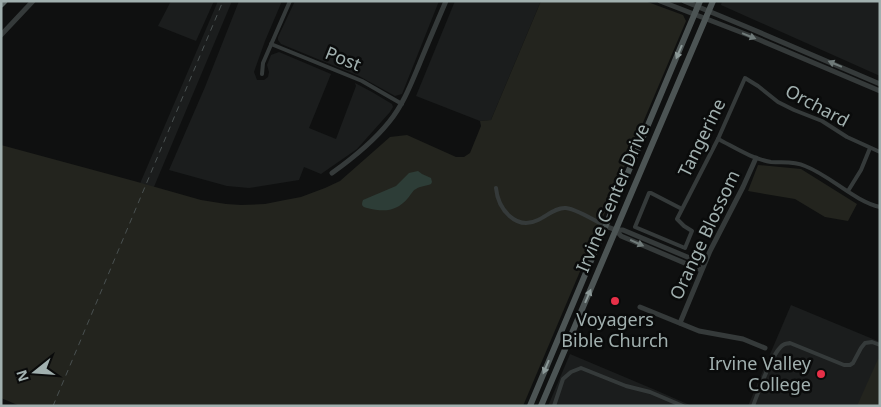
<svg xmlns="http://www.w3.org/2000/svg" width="881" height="407" font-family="'Noto Sans',sans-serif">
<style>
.built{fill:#1b1d1d}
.green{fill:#23241e}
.water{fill:#2d3d37}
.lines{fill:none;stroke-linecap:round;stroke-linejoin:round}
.minor{stroke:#353a3a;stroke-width:4}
.tertiary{stroke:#353a3a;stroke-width:5}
.primary{stroke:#4c5454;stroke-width:6}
.motorway{stroke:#5c6665;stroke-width:7}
.rail{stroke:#495050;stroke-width:1;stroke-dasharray:6 5;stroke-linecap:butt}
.oneway{fill:#707b7a}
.oneway2{fill:#8c9998}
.poi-dot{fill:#e73048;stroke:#0a0b0b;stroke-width:2}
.labels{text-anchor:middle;stroke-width:5;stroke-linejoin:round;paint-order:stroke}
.street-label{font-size:18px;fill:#a1b0af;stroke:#0a0b0b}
.poi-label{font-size:18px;fill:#a1b0af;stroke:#0a0b0b}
</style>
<rect width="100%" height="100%" fill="#0f1010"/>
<!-- built -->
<g class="built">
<path d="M171 1H214L196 41 158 26Z"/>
<path d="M218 1H232L62 406H45Z"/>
<path d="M239 1H282L265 41 255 69 254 72 257 80H264L268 77 269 72 267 65 271 55 279 52 331 74 309 128 336 139 356 86 355 83 372 92 392 104 393 107 390 112 357 149 321 174 304 167 299 180 249 188 227 186 169 170 205 87Z"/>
<path d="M295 1H439L402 94 395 96 359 76 281 44 278 40V37Z"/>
<path d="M455 1H541L491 120 480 121 416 96Z"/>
<path d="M722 1H880V76L721 5Z"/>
<path d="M791 305 880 342V406H748Z"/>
<path d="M570 354 653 389 692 406H548Z"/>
</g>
<!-- green -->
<g class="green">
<path d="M541 1H645L683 15 686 21 523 406H20L1 398V145L134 181 201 200 226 204 241 205 265 204 285 200 301 197 325 188 340 181 390 137 407 135 456 157H464L470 153 481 126 480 121 491 120Z"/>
<path d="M758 165 801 169 857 204 848 221 825 217 795 199 748 191Z"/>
<path d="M878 359 880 360V406H857Z"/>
</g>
<!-- water -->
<path class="water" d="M418 171 422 174 431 178 432 182 431 184C426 186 420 186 416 189 412 191 411 195 408 198 396 212 384 212 367 208 362 207 361 205 363 200L396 186 409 173Z"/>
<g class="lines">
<!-- minor -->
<g class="minor">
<path d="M271 44 362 81 402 104"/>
<path d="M262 74 263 63 290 1"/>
<path d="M718 139C734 147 752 159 771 162 782 163 794 161 805 166 831 176 854 201 880 207"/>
<path d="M496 188C498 209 516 231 538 220 547 216 556 207 566 208 576 209 596 221 605 226"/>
<path d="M848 191 861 170 870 148"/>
<path d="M682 209 651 193H649L635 227 685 248 692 231 684 226 677 219 718 139 745 78 758 86 778 102 794 110 822 121 847 137 880 152"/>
<path d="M554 406 563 379 571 372 581 368 626 386 650 392 683 406"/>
<path d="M753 406C758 393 772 352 783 345 786 343 787 344 790 343L844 365H850L853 363 861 348 865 343 872 342 880 345"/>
</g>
<!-- tertiary -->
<g class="tertiary">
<path d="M660 1 748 35 880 91"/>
<path d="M684 1 747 27 880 84"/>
<path d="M1 35 33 1"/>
<path d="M332 173C353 158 373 142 389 122 403 105 411 84 419 65 428 43 437 22 446 1"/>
<path d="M605 226 616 230H623L704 264"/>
<path d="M616 230 621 236 701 270"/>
<path d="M640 307 699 331 743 339 765 348"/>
<path d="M680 323 710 251 743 187 756 158"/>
</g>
<!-- primary -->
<g class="primary">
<path d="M530 406 700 1"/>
<path d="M541 406 713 1"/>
</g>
<!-- motorway -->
<path class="motorway" d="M1 4 4 1"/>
<!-- rail -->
<path class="rail" d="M53 406 223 1"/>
</g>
<!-- one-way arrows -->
<defs><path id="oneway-solid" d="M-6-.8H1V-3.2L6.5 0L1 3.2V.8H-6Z" transform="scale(1.25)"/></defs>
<g class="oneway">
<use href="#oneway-solid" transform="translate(749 36) rotate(22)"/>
<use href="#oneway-solid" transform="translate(835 64) rotate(-157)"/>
<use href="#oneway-solid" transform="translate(637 243) rotate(24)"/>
</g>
<g class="oneway2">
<use href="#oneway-solid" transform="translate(679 52) rotate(113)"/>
<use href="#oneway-solid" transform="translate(588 296) rotate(-67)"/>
<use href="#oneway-solid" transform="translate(546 367) rotate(113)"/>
</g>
<!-- markers -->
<g class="poi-dot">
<circle cx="615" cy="301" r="5"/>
<circle cx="821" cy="374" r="5"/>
</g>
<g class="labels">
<!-- street labels -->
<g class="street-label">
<text transform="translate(343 59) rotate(22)" y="6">Post</text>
<text transform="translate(817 106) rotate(28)" y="6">Orchard</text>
<text transform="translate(702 138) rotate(-64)" y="6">Tangerine</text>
<text transform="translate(613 198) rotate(-67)" y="6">Irvine Center Drive</text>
<text transform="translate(705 235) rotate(-65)" y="6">Orange Blossom</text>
</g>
<!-- poi labels -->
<g class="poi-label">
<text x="615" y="326">Voyagers<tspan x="615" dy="21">Bible Church</tspan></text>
<text x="811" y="370" text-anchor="end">Irvine Valley<tspan x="811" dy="21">College</tspan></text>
</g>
</g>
<!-- border -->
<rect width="881" height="407" fill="none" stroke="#a1b0af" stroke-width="5"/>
<!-- north arrow -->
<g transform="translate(35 372) rotate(253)" stroke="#0a0b0b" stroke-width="4" paint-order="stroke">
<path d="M0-4L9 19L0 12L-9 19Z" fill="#a1b0af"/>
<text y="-8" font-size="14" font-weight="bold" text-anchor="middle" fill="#a1b0af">N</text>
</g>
</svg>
